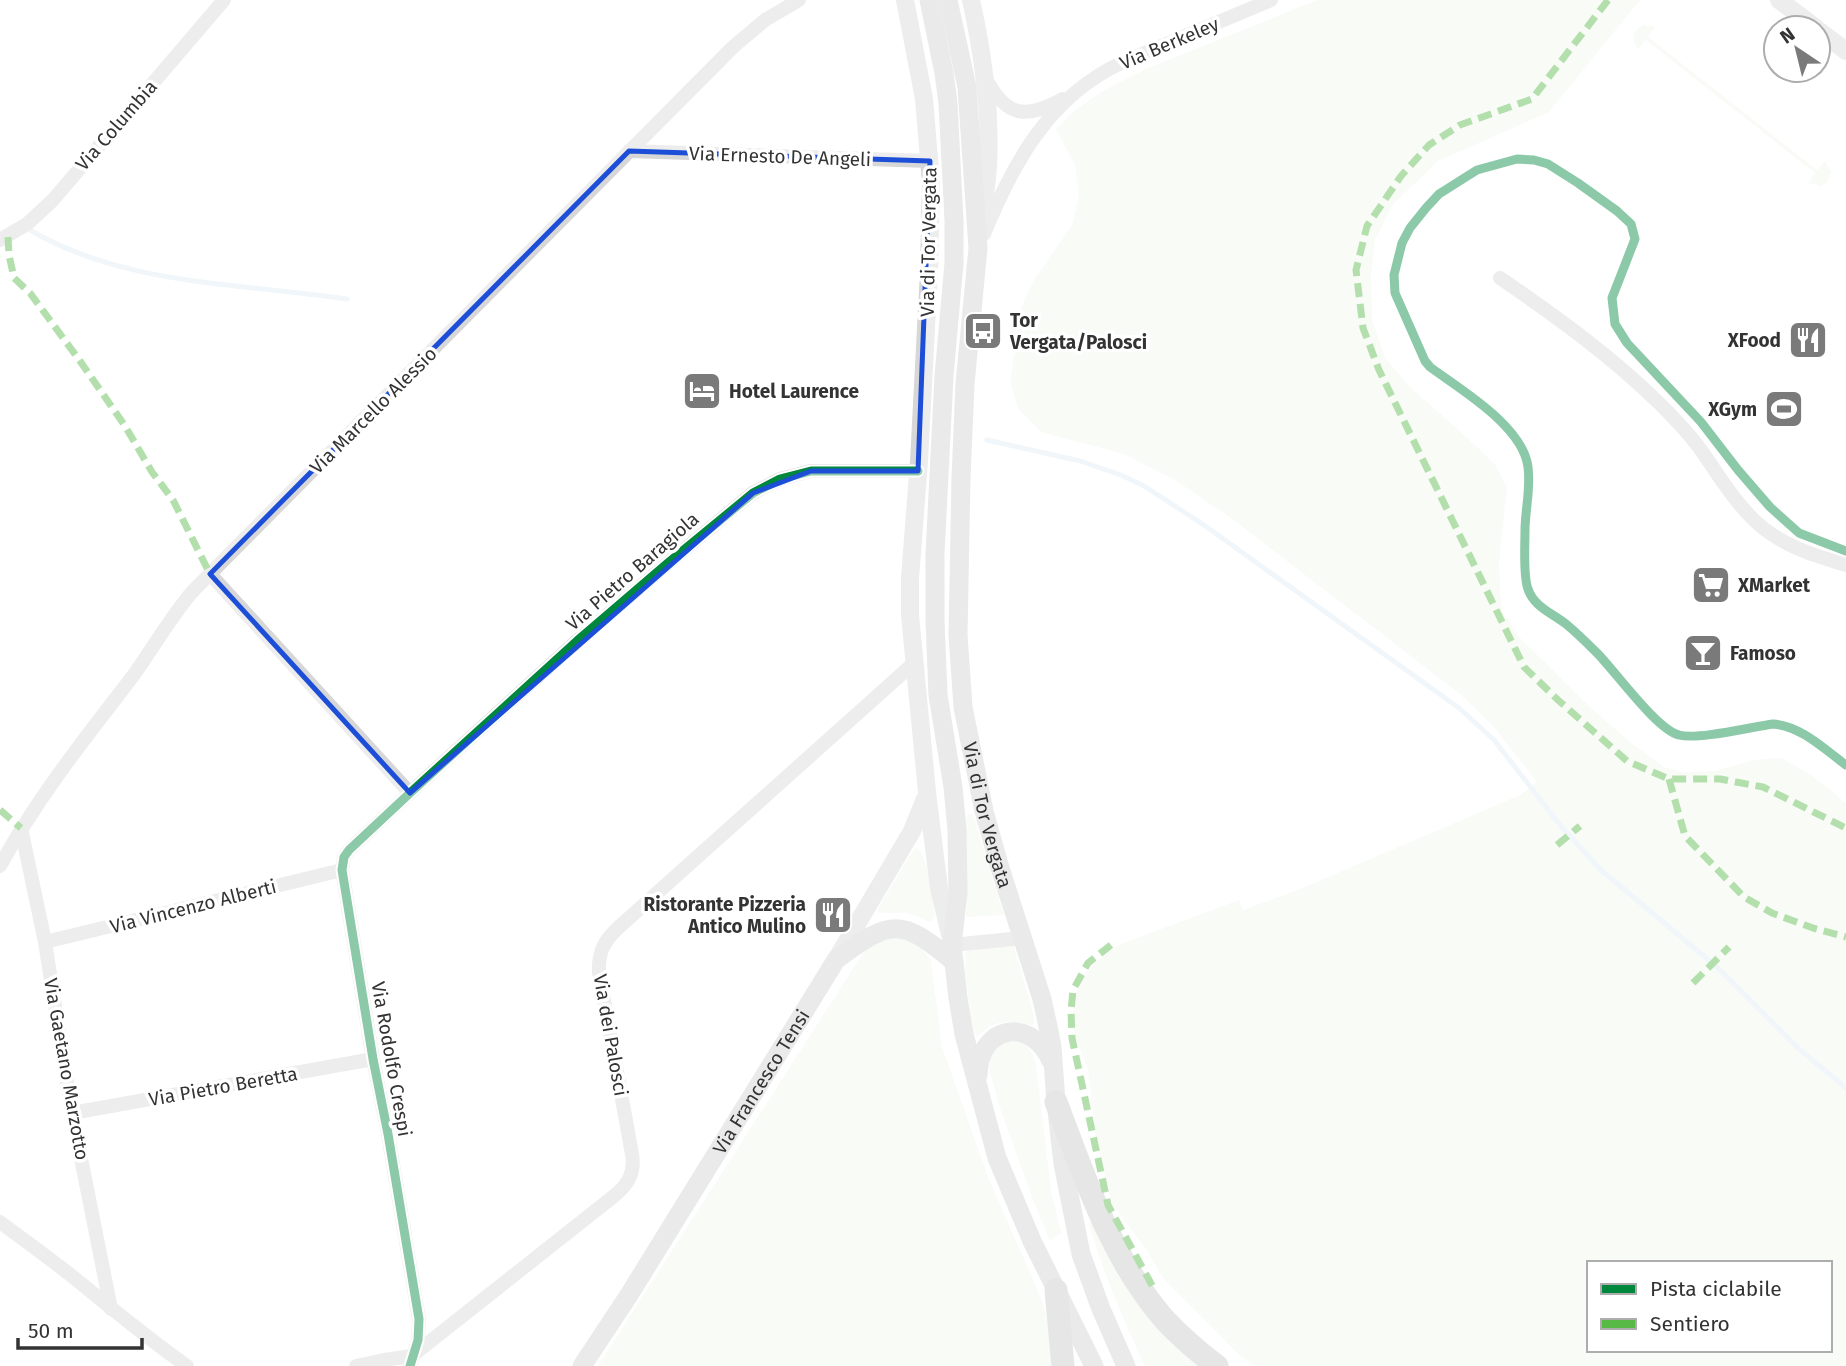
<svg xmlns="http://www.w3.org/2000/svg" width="1846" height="1366" font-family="'Fira Sans',sans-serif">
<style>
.green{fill:#f1f5ed;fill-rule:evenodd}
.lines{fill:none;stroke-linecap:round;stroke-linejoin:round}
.stream{stroke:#ddebf3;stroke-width:5}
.minor{stroke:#d7d7d7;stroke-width:14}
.tertiary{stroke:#d7d7d7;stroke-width:18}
.secondary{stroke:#d0d0d0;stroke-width:19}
.trunk{stroke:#c7c7c7;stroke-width:23}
.quiet{stroke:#58b947;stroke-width:7;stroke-dasharray:14 7;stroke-linecap:butt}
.cycleway-casing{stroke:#fff;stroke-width:13}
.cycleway{stroke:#00873e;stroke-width:9}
.marked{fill:none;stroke:#1d4ed8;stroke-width:5;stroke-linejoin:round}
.labels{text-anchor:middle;stroke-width:7;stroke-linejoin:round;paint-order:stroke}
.street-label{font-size:19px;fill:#333;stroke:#fff}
.poi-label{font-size:19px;font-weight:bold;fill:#333;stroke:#fff;text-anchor:start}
</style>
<rect width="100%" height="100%" fill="#fff"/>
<!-- green -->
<g class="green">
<path d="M1317 0H1640L1549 112 1438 161 1392 205 1375 241 1371 275 1372 320 1385 358 1408 385 1475 445 1495 465 1507 487 1499 562 1500 593 1503 613 1520 638 1590 707 1631 743 1664 767 1681 772 1714 771 1754 760 1781 758 1810 774 1846 803V1366H1256L1240 1356 1163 1278 1147 1251 1111 1202 1095 1133 1088 1070 1075 1036 1073 1010 1077 991 1087 972 1105 954 1121 944 1239 900 1243 910 1298 890 1520 795 1537 782 1494 727 1464 697 1231 518 1175 480 1124 454 1041 432 1018 408 1010 382 1021 308 1034 280 1072 225 1079 195 1075 165 1056 129 1073 112 1101 92 1146 69ZM1589 1263H1830V1350H1589Z"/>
<path d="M1643 25 1655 27 1648 37 1817 170 1825 161 1831 172 1828 181 1821 186 1808 183 1815 173 1646 40 1638 49C1631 40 1632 31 1643 25Z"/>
<path d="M968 814H972L974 818 1004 915 966 917 967 887 965 818Z"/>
<path d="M917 848C929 858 933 902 935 918L930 922 908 913H880L877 910 913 851Z"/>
<path d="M901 936 921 947 931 961 942 1047 988 1177 1040 1296 1049 1323 1052 1366H598L865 950 880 938Z"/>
<path d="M1013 944 1034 1016V1023L1031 1025C1017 1022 1004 1019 991 1026 985 1029 982 1034 976 1036L973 1031 965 972 966 952 968 950Z"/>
<path d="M1002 1042C1024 1042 1030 1042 1036 1065L1051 1191 1061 1233 1050 1241 1032 1197 1000 1108 989 1069 991 1053Z"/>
<path d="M1091 1222 1201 1366H1145C1123 1319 1103 1273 1089 1223Z"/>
</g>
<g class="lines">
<!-- stream -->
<g class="stream">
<path d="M30 230C125 286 241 283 347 299"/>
<path d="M987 440 1080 461 1121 475 1144 486 1204 525 1459 708 1494 740 1560 825 1601 870 1718 968 1797 1047 1846 1088"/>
</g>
<!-- minor -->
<g class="minor">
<path d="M986 79C1007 118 1026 119 1063 99"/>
<path d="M629 151 930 161"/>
<path d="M984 234C1013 163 1049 97 1121 63L1271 0"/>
<path d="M0 240 27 224 52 201 224 0"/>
<path d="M1500 278C1557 317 1611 356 1660 404 1675 419 1691 435 1703 453 1719 476 1734 501 1755 521 1780 545 1813 555 1846 565"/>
<path d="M210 574 410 793"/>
<path d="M21 828 45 942 72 1113 111 1309"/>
<path d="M0 866C37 798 86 737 133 676 153 648 170 618 192 592L733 47 765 20 799 0"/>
<path d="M45 942 342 870"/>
<path d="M952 945 1022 938"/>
<path d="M72 1113 373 1059"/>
<path d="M0 1222C28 1243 56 1263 83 1285 117 1313 151 1341 187 1366"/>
<path d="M413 1355 614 1196C629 1184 635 1172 632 1154L599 972C598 951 605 940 619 927L914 663"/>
<path d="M356 1366 384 1360 412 1356"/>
<path d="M410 1366 418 1340 419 1319 388 1134 373 1059 342 870 344 857 349 850 410 793 577 641 668 563 753 493 780 479 811 471H918"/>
</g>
<!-- tertiary -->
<g class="tertiary">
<path d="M905 0 924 99 931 183 929 271 919 461 910 578V615L927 792 939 888 951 939"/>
<path d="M971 0C983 54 991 111 988 166 987 184 984 202 981 220"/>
<path d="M1779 0 1816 28"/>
<path d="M1818 30 1846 51"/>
<path d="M837 958 912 831 925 799"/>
</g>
<!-- secondary -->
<g class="secondary">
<path d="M929 0 944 73 948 103 954 221V263L944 376 935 554V620L938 695 953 787 957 830 958 892 952 945 958 998 964 1034 997 1158 1032 1241 1094 1366"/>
<path id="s1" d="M948 0 967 87 978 248 965 384 961 478 958 635 963 707 984 811 1000 868 1042 999 1049 1031 1052 1047 1056 1102 1063 1164 1081 1254 1101 1309 1126 1366"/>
<path d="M978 1075C979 1025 1031 1016 1051 1061"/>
<path id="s2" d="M582 1366 629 1295 836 960C892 918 901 918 954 962"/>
</g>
<!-- trunk -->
<g class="trunk">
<path d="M1056 1102C1085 1178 1110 1256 1164 1319 1180 1336 1198 1352 1217 1366"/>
<path d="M1056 1290 1063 1366"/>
</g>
<!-- quiet -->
<g class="quiet">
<path d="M1608 0 1532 99 1460 125 1429 145 1401 176 1367 226 1356 270 1363 328 1379 370 1524 667 1558 700 1627 761 1669 779H1720L1763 787 1846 828"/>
<path d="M8 237 9 255 14 278 30 293 80 361 125 426 152 472 173 500 210 574"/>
<path d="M1669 779 1685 836 1744 897 1772 913 1813 928 1846 937"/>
<path d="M0 810 21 828"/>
<path d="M1557 845 1580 826"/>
<path d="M1111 945 1088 963 1073 990 1071 1011 1072 1038 1108 1205 1153 1287"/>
<path d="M1693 983 1729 947"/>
</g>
<!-- cycleway casing -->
<g class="cycleway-casing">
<g id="cycleway">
<path d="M1846 551 1799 533 1770 507 1738 470 1701 422 1627 343 1615 324 1612 298 1635 239 1631 224 1617 211 1578 183 1548 164 1534 160 1517 159 1477 170 1439 194 1426 208 1410 228 1402 243 1394 275 1395 293 1425 361 1430 367C1461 390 1523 426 1528 467 1531 488 1525 510 1525 531 1525 546 1523 576 1528 589 1534 607 1552 613 1566 624 1577 633 1587 643 1597 653 1615 671 1657 730 1679 735 1698 740 1751 727 1773 724 1801 726 1824 749 1846 765"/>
<path d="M410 1366 418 1340 419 1319 388 1134 373 1059 342 870 344 857 349 850 410 793 577 641 668 563 753 493 780 479 811 471H918"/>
</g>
</g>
<!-- cycleway -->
<use href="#cycleway" class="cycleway"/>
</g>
<!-- marked area -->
<path d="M0 0H1846V1366H0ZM629 151 930 161 918 471H811L753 493 410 793 210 574Z" fill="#fff" fill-opacity=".55" fill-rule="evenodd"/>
<path class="marked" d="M629 151 930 161 918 471H811L753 493 410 793 210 574Z"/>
<!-- icons -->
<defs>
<g id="bus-square" transform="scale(2.0125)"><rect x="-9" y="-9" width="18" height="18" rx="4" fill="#7a7a7a" stroke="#fff"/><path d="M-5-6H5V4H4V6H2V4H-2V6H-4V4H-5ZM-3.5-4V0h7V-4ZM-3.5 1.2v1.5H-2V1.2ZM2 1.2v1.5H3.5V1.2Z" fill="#fff"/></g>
<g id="restaurant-square" transform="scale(2.0125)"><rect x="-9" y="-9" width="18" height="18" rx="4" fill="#7a7a7a" stroke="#fff"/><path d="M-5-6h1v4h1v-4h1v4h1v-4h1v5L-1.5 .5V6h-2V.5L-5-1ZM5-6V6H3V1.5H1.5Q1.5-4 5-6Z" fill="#fff"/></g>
<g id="hotel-square" transform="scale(2.0125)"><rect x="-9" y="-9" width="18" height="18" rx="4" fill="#7a7a7a" stroke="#fff"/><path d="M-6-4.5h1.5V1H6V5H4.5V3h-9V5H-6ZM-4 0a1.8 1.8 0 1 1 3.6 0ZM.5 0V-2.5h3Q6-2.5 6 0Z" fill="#fff"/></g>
<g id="stadium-square" transform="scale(2.0125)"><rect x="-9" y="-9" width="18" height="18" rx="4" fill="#7a7a7a" stroke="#fff"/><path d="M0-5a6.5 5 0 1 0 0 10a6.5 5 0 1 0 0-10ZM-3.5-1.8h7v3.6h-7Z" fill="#fff"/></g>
<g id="supermarket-square" transform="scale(2.0125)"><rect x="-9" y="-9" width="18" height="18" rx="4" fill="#7a7a7a" stroke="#fff"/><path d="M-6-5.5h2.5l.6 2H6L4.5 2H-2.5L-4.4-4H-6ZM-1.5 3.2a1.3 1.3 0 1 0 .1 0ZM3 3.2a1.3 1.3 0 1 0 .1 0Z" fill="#fff"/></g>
<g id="bar-square" transform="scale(2.0125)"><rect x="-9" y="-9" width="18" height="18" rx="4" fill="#7a7a7a" stroke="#fff"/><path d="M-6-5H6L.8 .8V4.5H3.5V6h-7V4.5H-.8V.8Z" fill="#fff"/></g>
</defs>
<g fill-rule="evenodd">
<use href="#bus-square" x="983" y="331"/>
<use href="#restaurant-square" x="1808" y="340"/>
<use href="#hotel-square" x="702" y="391"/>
<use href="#stadium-square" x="1784" y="409"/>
<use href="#supermarket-square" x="1711" y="585"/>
<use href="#bar-square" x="1703" y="653"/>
<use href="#restaurant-square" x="833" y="915"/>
</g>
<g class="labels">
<!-- street labels -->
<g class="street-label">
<text transform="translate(1169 43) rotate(-23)" y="7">Via Berkeley</text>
<text transform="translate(116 125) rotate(-49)" y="7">Via Columbia</text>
<text transform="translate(780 156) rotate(2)" y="7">Via Ernesto De Angeli</text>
<text transform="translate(928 242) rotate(-89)" y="7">Via di Tor Vergata</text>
<text transform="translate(373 410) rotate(-45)" y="7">Via Marcello Alessio</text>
<text transform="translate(632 571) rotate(-41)" y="7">Via Pietro Baragiola</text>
<text dy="7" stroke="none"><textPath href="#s1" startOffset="821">Via di Tor Vergata</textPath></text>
<text transform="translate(193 906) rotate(-14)" y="7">Via Vincenzo Alberti</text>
<text transform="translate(611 1035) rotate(80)" y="7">Via dei Palosci</text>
<text transform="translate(392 1059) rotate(80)" y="7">Via Rodolfo Crespi</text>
<text transform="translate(67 1069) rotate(80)" y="7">Via Gaetano Marzotto</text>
<text dy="7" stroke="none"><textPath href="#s2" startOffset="336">Via Francesco Tensi</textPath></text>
<text transform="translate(223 1086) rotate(-10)" y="7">Via Pietro Beretta</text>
</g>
<!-- poi labels -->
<g class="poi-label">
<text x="1010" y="327">Tor<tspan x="1010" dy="22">Vergata/Palosci</tspan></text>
<text x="1781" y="347" text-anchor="end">XFood</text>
<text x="729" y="398">Hotel Laurence</text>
<text x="1757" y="416" text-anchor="end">XGym</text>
<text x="1738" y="592">XMarket</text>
<text x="1730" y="660">Famoso</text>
<text x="806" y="911" text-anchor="end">Ristorante Pizzeria<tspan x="806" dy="22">Antico Mulino</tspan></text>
</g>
</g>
<!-- legend -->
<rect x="1587" y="1261" width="245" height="91" fill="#ffffff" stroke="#adadad" stroke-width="2"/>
<rect x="1601" y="1284" width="35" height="10" fill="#00873e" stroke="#adadad" stroke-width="2"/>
<text x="1650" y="1296" font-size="21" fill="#333333">Pista ciclabile</text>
<rect x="1601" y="1319" width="35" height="10" fill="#58b947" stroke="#adadad" stroke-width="2"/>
<text x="1650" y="1331" font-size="21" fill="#333333">Sentiero</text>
<!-- north arrow -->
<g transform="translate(1797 49) rotate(325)"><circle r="33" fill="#ffffff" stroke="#adadad" stroke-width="2"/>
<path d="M0-5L12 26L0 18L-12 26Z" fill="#7a7a7a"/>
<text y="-10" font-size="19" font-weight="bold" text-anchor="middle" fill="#333333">N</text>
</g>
<!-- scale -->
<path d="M18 1338v10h124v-10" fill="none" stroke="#333333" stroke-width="3.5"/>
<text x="28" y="1338" font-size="21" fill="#333333" stroke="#ffffff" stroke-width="5" paint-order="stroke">50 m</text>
</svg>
